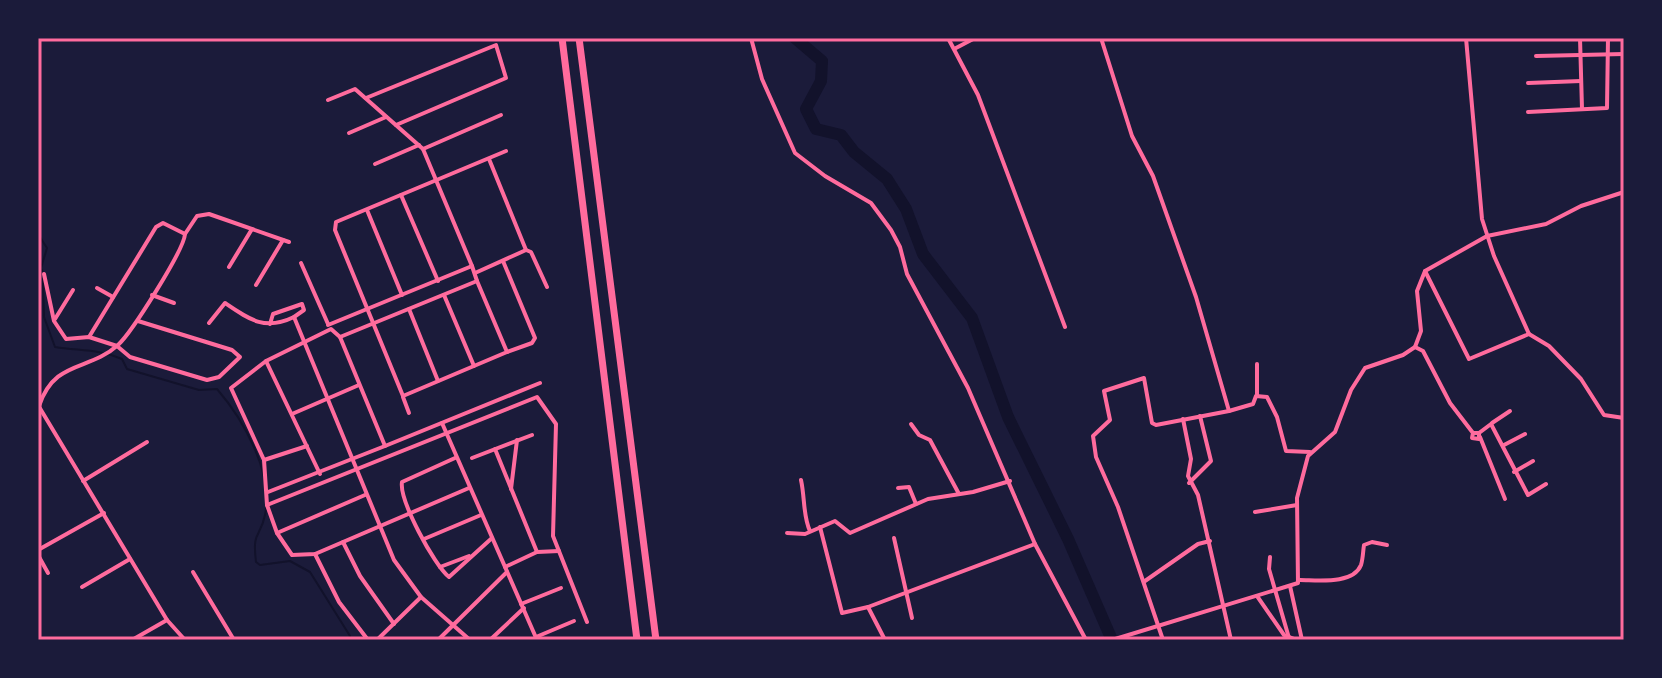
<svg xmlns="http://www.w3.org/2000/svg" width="1662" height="678" font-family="'Roboto Condensed',sans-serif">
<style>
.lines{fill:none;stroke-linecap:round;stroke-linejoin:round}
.stream{stroke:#12122b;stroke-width:2}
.river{stroke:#12122b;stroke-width:12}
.minor{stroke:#ff6b9d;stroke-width:4}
.motorway{stroke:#ff6b9d;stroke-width:7}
.neatline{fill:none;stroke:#ff6b9d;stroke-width:3}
</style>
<rect width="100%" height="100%" fill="#1b1b3a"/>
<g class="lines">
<!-- stream -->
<g class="stream">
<path d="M38 234 47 248 41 268 43 273"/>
<path d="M43 279 44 317 55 347C79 351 99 349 122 359L127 369 199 390 217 389C243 419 274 473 265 515 260 539 252 530 256 562L260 565 290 561 310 572 350 636 349 640"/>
</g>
<!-- river -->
<path class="river" d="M795 38 822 61 821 81 806 109 816 129 841 135 854 152 887 179 906 209 923 254 972 318 1008 417 1068 539 1112 640"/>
<!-- minor -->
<g class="minor">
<path d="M751 38 762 79 795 153 825 176 871 203 891 230 900 247 907 274 968 388 1035 544 1086 640"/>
<path d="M948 38 978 95 1065 327"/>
<path d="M1101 38 1132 136 1153 176 1196 297 1229 411 1156 425 1152 423 1144 378 1104 391 1110 420 1093 436 1096 457 1118 507 1163 640"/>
<path d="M1466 38 1482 219 1494 256 1529 334"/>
<path d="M1580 38 1582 109"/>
<path d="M956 48 975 38"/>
<path d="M1536 56 1624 54"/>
<path d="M1528 83 1581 81"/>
<path d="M366 98 496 45 506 78 396 125"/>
<path d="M328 100 355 89 423 149 472 266"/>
<path d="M1528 112 1607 108 1608 38"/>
<path d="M349 133 386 117"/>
<path d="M423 149 501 115"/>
<path d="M489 159 526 250 531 252 547 287"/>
<path d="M375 164 419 145"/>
<path d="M401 195 438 281"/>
<path d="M367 210 402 295"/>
<path d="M185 234 197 216 209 214 289 242"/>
<path d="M503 261 535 338 532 343 507 352"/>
<path d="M301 263 328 324"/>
<path d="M229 267 252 229"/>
<path d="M1425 271 1469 359 1529 334 1549 346 1581 379 1604 415 1624 418"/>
<path d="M475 273 526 250"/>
<path d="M44 274 54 321 66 339 89 337 117 346 130 357 207 380 219 377 240 357 232 350 138 321"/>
<path d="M477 281 507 352 403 396 335 230 336 222 506 151"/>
<path d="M256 285 283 240"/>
<path d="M97 288 113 297"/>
<path d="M152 295 174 303"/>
<path d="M444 295 474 366"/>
<path d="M409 309 438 381"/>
<path d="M55 319 73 290"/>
<path d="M209 323 225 303C250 320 265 331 294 317L394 560 421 597 470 640"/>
<path d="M270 324 273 314 302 304 304 310 294 317"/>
<path d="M328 325 472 266 477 281 340 337"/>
<path d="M1415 347 1423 351 1450 403 1473 433 1472 438 1479 439V433H1473"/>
<path d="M266 361 320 474"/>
<path d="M1257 396V364"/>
<path d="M403 397 409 413"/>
<path d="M38 405 167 620 185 640"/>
<path d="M39 406C55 359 88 372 118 345 132 332 184 250 185 234L163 223 156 227 89 337"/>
<path d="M1229 411 1253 404 1256 396 1267 397 1277 417 1286 451 1310 452"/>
<path d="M292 414 359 385"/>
<path d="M1183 419 1191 459 1188 476 1198 495 1231 640"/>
<path d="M442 423 537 640"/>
<path d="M1492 423 1510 411"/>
<path d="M911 424 919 435 930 440 959 494"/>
<path d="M1479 433 1491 424 1528 495 1546 484"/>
<path d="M1480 437 1505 499"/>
<path d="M1504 445 1525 434"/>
<path d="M385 446 540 383"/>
<path d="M495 449 537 552"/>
<path d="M455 458 402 482C399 500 434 565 449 577L492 538"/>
<path d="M472 458 532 435"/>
<path d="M264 460 307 446"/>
<path d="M1514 472 1533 461"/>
<path d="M801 480C805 498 803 517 810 531"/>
<path d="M83 481 147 442"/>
<path d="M1189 483 1211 461 1200 416"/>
<path d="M898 488 909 487 916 504"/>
<path d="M511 489 517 440"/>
<path d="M268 492 385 446 340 337 331 329 266 361 231 388 264 460 267 505 277 533 292 555 315 554 469 488"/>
<path d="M267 505 537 397 556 424 553 536 587 622"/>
<path d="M1255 512 1297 505"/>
<path d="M820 527 842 613 868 607 1035 544"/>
<path d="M277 533 365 495"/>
<path d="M787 533 805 534 835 521 850 533 928 499 973 492 1010 481"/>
<path d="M894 538 912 618"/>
<path d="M424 539 481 515"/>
<path d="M343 542 360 576 394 624"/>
<path d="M38 550 104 513"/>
<path d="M315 554 339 602 368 640"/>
<path d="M38 555 48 573"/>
<path d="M1270 557 1269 569 1289 638"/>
<path d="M440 567 469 556"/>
<path d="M505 567 537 552 559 551"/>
<path d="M193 572 234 640"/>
<path d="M1300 580C1317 580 1353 585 1361 565 1363 559 1363 551 1364 545L1372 542 1387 545"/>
<path d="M1145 581 1198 544 1210 541"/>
<path d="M1290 586 1302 640"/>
<path d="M82 587 130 559"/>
<path d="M1257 596 1284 635 1297 640"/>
<path d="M521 604 561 588"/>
<path d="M868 607 885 640"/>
<path d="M536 637 574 621"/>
<path d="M132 640 167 620"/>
<path d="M377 640 421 597"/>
<path d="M438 640 507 572"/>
<path d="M490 640 524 608"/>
<path d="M1112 640 1298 583 1297 498 1308 456 1335 432 1351 390 1365 368 1403 355 1415 347 1421 331 1417 291 1425 271 1487 236 1546 224 1581 206 1624 192"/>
</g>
<!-- motorway -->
<g class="motorway">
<path d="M562 38 637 640"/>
<path d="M579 38 656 640"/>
</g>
</g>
<!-- border -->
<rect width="1662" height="678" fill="none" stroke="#1b1b3a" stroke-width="80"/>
<rect x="40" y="40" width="1582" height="598" class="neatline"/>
</svg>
